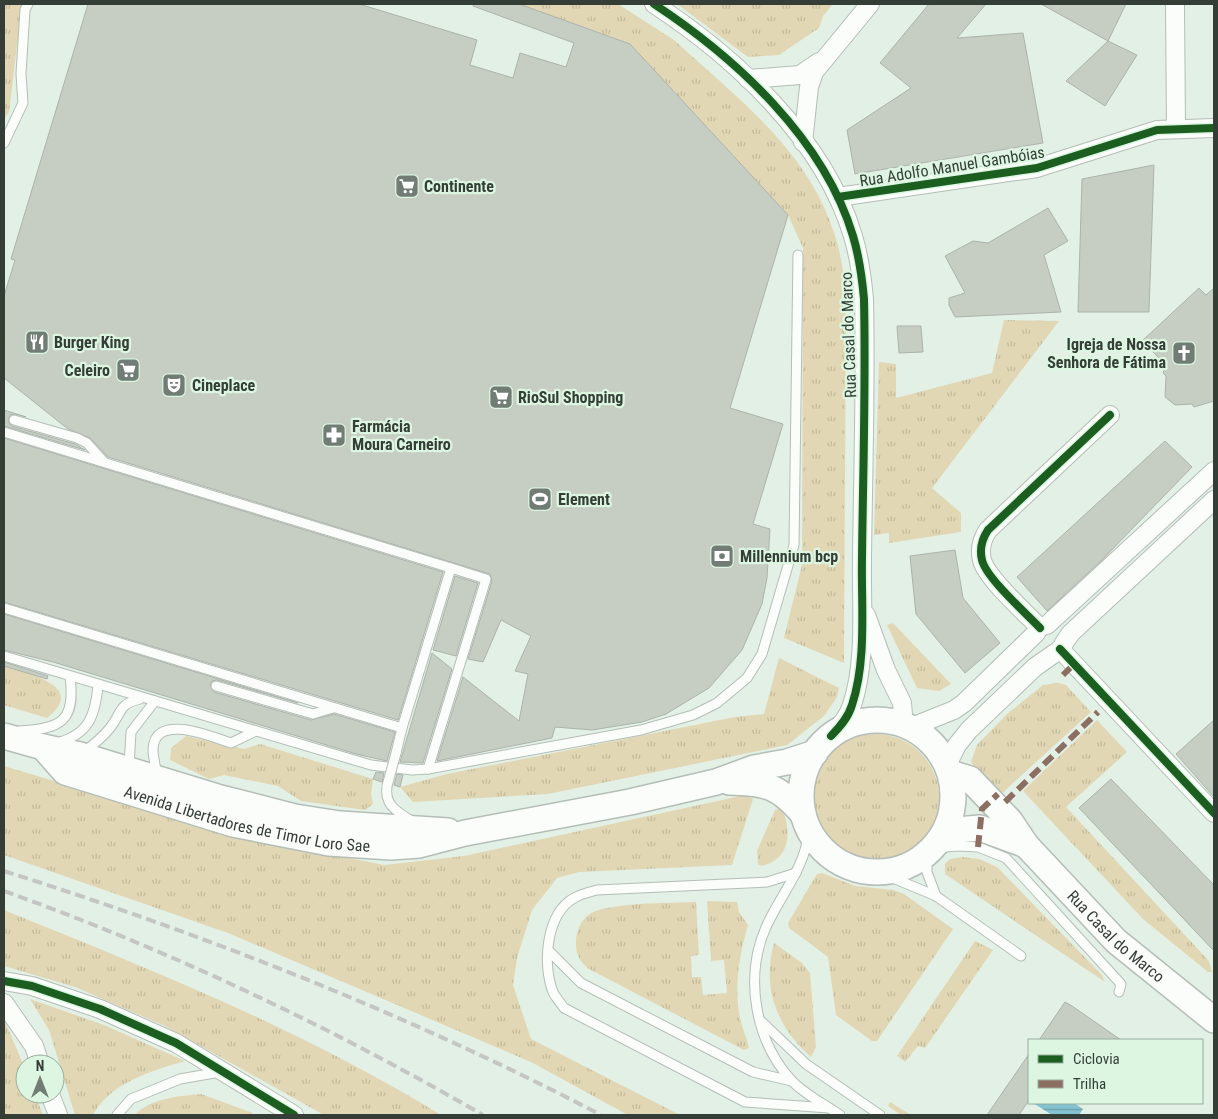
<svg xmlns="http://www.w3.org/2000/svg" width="1218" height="1119" font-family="'Roboto Condensed',sans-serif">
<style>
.grass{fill:url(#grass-tufts)}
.water{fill:url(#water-rules)}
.building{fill:#c6cdc3;stroke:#acb3aa}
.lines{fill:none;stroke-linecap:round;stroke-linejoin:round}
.lane-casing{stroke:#b4beb6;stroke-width:11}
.street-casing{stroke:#b4beb6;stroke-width:20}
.secondary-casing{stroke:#b4beb6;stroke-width:28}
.lane{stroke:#fbfdfb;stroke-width:9}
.street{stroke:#fbfdfb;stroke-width:18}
.secondary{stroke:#fbfdfb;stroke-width:25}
.rail{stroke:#c4c6c4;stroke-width:4;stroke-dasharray:10 5;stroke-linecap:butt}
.lane-bridge-casing{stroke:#b4beb6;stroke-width:11;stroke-linecap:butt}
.lane-bridge{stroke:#fbfdfb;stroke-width:9}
.quiet{stroke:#8d6e63;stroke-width:6;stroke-dasharray:12 6;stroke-linecap:butt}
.cycleway-casing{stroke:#ddf6e2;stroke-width:11}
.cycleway{stroke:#1b5e20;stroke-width:8}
.labels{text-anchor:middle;stroke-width:4.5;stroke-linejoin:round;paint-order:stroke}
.street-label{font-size:16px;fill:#343e36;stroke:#ddf6e2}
.poi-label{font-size:16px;font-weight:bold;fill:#343e36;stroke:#ddf6e2;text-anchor:start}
</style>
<defs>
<pattern id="grass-tufts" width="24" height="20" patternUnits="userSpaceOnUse" patternTransform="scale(1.25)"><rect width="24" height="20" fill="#e2d7b4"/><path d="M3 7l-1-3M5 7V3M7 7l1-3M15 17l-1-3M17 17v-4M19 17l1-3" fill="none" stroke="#c2ba9b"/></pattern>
<pattern id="water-rules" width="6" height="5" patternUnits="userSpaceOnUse" patternTransform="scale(1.25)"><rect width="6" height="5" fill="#83c2d0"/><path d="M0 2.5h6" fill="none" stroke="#6c9faa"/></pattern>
</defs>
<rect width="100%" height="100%" fill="#e3f0e6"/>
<!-- grass -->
<g class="grass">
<path d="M4 4H22L9 112 4 119Z"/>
<path d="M519 4H618L674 40C736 97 808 150 834 233 840 249 842 268 846 285L844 663 784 638 802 565 803 248 788 215 630 44Z"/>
<path d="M677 4H833L823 16 819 28 779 55 748 57Z"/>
<path d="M1004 320 1059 321 932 488 961 513V532L889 543V533L874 535 879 362 896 364V398L992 373Z"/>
<path d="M893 623 951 684 939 691 917 688 887 625Z"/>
<path d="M779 658 839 688 837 697 824 716 787 745 548 794 413 802 400 787 447 774 735 717 764 714Z"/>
<path d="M4 666C26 673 89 686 47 718L4 705Z"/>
<path d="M1057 683 1066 685 1091 712 1000 795 971 762 977 745 1007 714 1043 685Z"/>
<path d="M1097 720 1127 752 1066 807 1209 961 1212 972H1208L1143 919 1023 791Z"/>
<circle cx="875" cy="798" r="64"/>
<path d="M186 736 244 749 260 744 373 779 371 794 373 804 365 810 301 801 278 786 224 775 209 779 170 760 171 748Z"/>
<path d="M4 766 227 833 384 865 464 856 745 795 753 799 732 865 579 872 557 878 532 910 517 958 513 985 531 1039 680 1115H628L531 1062 228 933 4 855Z"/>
<path d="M782 808C792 833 790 860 761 866L758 864 757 851 775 810Z"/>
<path d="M962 857 979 859 997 867 1102 975 1105 982 945 874V864L950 859Z"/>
<path d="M822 873 855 886 894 890 904 894 953 929 877 1041H872L836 1015 828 957 789 928 788 923 817 874Z"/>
<path d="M707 901 737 902 739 912 748 925C739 955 734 987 740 1018 742 1028 747 1038 749 1048L744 1050 589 969C579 961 575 953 576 939 577 930 581 921 588 915 605 902 672 903 696 902L699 955 691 956 692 977H701L703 995 727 993 724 960 711 961Z"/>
<path d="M4 910C154 971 303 1030 441 1115H324L165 1026 75 987 4 966Z"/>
<path d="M975 941 993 950 925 1048 918 1046 905 1062 897 1056Z"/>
<path d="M774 943 802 963 810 973 816 1047 811 1057C776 1026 762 988 774 943Z"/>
<path d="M30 999 104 1025 185 1061C152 1071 111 1082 93 1115H75L49 1030Z"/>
<path d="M4 1019 25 1069V1094H35L43 1115H4Z"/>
<path d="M201 1094 253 1113 251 1115H135C150 1098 180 1096 201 1094Z"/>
<path d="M890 1102 911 1115H901L888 1106Z"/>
</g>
<!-- water -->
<path class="water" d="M1033 1103H1074L1083 1109 1079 1115H1052Z"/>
<!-- building -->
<g class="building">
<path d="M88 4H359L477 40 470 65 513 78 520 53 566 67 574 43 473 6V4H519L630 44 788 215 730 408 783 424 753 524 770 529 767 578 762 604 742 650 709 688 666 714 642 722 592 730 555 727 552 738 437 761 463 677 519 721 528 674 515 671 531 636 501 620 483 662 468 659 492 581 490 574 108 457 90 438 68 429 4 378V296L15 260 11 259Z"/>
<path d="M929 4H986L957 38 1023 33 1043 143 855 174 847 130 911 88 880 63Z"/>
<path d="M1041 4H1126L1108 41Z"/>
<path d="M1108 41 1137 55 1105 106 1066 81Z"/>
<path d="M1154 165 1149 312H1078L1082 179Z"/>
<path d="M1048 208 1068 241 1044 255 1061 312 955 317 949 305V298L965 293 945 256 973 241 988 243Z"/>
<path d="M1199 288 1206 295 1214 288V401L1194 407 1192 404 1175 405 1165 397 1166 376 1163 373 1166 365 1142 341Z"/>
<path d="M897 326H921L923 352 899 353Z"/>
<path d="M4 410 26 417 15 414 10 415 8 421 12 426 75 444 85 450 4 426Z"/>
<path d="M4 438 443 572 398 720 4 602Z"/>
<path d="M1165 441 1192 467 1102 560 1047 611 1017 577Z"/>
<path d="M955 550 963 598 1000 643 965 673 916 614 910 556Z"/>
<path d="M455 576 478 583 456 656 433 650Z"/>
<path d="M4 614 298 703 217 680 212 681 210 685 214 692 311 720 334 714 395 732 387 761 356 754 53 662 4 650Z"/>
<path d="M432 653 452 669 423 763 400 762Z"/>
<path d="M4 662 48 676 47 679 4 666Z"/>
<path d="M1214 720V797L1176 754Z"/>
<path d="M376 772 384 773 382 782 373 779Z"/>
<path d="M397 774 403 775 400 787 394 785Z"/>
<path d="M1111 779 1214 885V951L1079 808Z"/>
<path d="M1065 1002 1072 1006 1121 1040H1039Z"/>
<path d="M1029 1054V1100L1019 1115H987Z"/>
</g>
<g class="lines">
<!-- lane casing -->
<g class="lane-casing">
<g id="lane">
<path d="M4 143 23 103 21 74 25 10 28 4"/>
<path d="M14 420 77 438 87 443 104 462"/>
<path d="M4 432 451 568 402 728 4 608"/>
<path d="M4 656 371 765 412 770 428 769 641 730 693 715 717 703 747 678 762 654 794 545 798 255"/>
<path d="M216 686 313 714 333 708"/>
<path d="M19 731C60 729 76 722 70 677"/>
<path d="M57 743C89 734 95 716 98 686"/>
<path d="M82 753C92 746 102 738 110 728 122 713 118 704 140 699"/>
<path d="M396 753 402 728"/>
<path d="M129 767 131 732 155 701"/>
<path d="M428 769 486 579 451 568"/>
<path d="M157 776C156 768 153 758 153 749 155 712 212 737 231 743L256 731"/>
<path d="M387 786C384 806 398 812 413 822"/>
<path d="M809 831C805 868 781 894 766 927 744 977 755 1040 791 1080 804 1094 824 1104 840 1115"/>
<path d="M933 848 958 846 978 847 1006 858 1121 984 1119 992"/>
<path d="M927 854V872L936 896"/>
<path d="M796 873 767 882 597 890C589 892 581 894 574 898 546 914 542 964 553 992 555 997 561 1003 564 1008L745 1102 829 1108"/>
<path d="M881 873 936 896 1021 956"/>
<path d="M549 951 581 983 753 1072 792 1081"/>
<path d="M762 1022 806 1064 880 1115"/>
<path d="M117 1115 131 1099 180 1079 220 1072"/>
</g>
</g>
<!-- street casing -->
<g class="street-casing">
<g id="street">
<path d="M654 4C736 58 824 139 853 236 859 256 862 277 864 299 866 385 863 471 862 558 861 604 867 660 852 705 848 718 840 727 831 736"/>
<path d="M1175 4 1176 129"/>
<path d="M748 79 800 75 819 62"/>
<path d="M803 142 809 87 814 72 870 4"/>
<path d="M838 197 1037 168 1157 130 1214 128"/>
<path d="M866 615 886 670 902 703 904 726"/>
<path d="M1047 625 1214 471"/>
<path d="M1040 628C1026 613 986 578 982 560 979 548 982 539 988 530L1110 415"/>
<path d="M1064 643 1071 633 1214 500"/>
<path d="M1060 649 1214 813"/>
<path d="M909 728 954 710 964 703 1036 633"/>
<path d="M947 765 957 745 969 730 1035 667 1055 653"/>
<path d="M4 981 32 986 100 1009 176 1043 294 1115"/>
<path d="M4 1003 34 1046 40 1064"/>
<path d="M50 1094 58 1115"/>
</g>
</g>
<!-- secondary casing -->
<g class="secondary-casing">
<g id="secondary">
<circle cx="877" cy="796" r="76"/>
<path d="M4 736 43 747 80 755 217 797 295 817 340 824 448 831"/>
<path id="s1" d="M43 747 65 772 233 824 329 843 391 847 419 845 465 833 630 802 716 782 754 768 787 762 815 753"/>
<path id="s2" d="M950 773 970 779 1010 821 1026 845 1116 941 1214 1020"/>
<path d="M729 782C766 783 778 785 803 814"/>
<path d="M945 831 980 828 1026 845"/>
</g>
</g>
<!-- lane -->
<use href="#lane" class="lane"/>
<!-- street -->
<use href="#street" class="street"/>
<!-- secondary -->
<use href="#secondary" class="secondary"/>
<!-- rail -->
<g class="rail">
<path d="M4 871C209 936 410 1015 601 1115"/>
<path d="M4 891C169 950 331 1027 483 1115"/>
</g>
<!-- lane-bridge casing -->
<g class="lane-bridge-casing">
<path id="lane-bridge" d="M387 786 396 753"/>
</g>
<!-- lane-bridge -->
<use href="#lane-bridge" class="lane-bridge"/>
<!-- quiet -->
<g class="quiet">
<path d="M1063 675 1074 664"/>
<path d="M1005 802 1098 712"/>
<path d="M978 847 982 809 998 794"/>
</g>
<!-- cycleway casing -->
<g class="cycleway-casing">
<g id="cycleway">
<path d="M654 4C736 58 824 139 853 236 859 256 862 277 864 299 866 385 863 471 862 558 861 604 867 660 852 705 848 718 840 727 831 736"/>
<path d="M838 197 1037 168 1157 130 1214 128"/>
<path d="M1040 628C1026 613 986 578 982 560 979 548 982 539 988 530L1110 415"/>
<path d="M1060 649 1214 813"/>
<path d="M4 981 32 986 100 1009 176 1043 294 1115"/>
</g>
</g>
<!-- cycleway -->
<use href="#cycleway" class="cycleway"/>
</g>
<!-- icons -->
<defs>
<g id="supermarket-square" transform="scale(1.25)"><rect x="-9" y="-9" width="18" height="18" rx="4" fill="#717c74" stroke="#ddf6e2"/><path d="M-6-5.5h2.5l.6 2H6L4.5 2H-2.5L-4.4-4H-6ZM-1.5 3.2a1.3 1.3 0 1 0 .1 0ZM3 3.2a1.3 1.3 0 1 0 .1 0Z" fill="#fff"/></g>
<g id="restaurant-square" transform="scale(1.25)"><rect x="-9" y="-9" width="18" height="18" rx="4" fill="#717c74" stroke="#ddf6e2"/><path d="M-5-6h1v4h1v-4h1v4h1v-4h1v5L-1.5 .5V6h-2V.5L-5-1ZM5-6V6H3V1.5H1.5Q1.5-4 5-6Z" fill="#fff"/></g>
<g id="church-square" transform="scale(1.25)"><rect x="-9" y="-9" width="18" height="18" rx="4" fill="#717c74" stroke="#ddf6e2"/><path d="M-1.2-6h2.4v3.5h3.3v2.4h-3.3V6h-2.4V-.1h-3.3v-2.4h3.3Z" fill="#fff"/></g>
<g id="theatre-square" transform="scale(1.25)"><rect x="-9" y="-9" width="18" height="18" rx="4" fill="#717c74" stroke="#ddf6e2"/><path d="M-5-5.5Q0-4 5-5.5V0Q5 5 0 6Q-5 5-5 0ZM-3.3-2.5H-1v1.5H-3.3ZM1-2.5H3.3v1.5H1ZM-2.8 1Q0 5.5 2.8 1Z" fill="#fff"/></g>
<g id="pharmacy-square" transform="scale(1.25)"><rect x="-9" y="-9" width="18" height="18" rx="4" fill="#717c74" stroke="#ddf6e2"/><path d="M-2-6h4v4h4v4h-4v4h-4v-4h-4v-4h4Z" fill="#fff"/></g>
<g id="stadium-square" transform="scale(1.25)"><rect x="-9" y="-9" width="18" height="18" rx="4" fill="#717c74" stroke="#ddf6e2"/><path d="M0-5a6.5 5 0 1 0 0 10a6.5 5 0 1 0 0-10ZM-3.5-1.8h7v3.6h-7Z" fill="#fff"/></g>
<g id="bank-square" transform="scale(1.25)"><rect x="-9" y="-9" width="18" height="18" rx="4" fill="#717c74" stroke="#ddf6e2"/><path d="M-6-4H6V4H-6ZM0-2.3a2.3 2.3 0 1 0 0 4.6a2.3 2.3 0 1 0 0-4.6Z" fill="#fff"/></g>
</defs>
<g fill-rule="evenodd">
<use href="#supermarket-square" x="407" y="186"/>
<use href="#restaurant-square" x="37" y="342"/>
<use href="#church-square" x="1184" y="353"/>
<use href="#supermarket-square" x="128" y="370"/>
<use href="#theatre-square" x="174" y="385"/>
<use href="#supermarket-square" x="501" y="397"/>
<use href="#pharmacy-square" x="334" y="435"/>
<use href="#stadium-square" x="540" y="499"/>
<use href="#bank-square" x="722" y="556"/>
</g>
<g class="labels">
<!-- street labels -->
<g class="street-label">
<text transform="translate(952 166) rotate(-9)" y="6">Rua Adolfo Manuel Gambóias</text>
<text transform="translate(848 335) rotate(-92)" y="6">Rua Casal do Marco</text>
<text dy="6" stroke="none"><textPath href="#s1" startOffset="222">Avenida Libertadores de Timor Loro Sae</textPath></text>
<text dy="6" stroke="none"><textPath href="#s2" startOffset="236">Rua Casal do Marco</textPath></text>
</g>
<!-- poi labels -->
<g class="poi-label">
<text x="424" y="192">Continente</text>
<text x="54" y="348">Burger King</text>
<text x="1166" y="350" text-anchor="end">Igreja de Nossa<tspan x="1166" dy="18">Senhora de Fátima</tspan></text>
<text x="110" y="376" text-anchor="end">Celeiro</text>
<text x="192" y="391">Cineplace</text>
<text x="518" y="403">RioSul Shopping</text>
<text x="352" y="432">Farmácia<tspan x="352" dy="18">Moura Carneiro</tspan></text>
<text x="558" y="505">Element</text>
<text x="740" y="562">Millennium bcp</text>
</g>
</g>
<!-- border -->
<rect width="1218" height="1119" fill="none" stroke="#343e36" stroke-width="10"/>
<!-- legend -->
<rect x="1028" y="1039" width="175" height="65" fill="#ddf6e2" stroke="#99ac9d"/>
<rect x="1038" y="1055" width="25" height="8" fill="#1b5e20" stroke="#99ac9d"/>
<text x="1073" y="1064" font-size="15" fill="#343e36">Ciclovia</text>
<rect x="1038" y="1080" width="25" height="8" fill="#8d6e63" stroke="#99ac9d"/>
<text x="1073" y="1089" font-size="15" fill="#343e36">Trilha</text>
<!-- north arrow -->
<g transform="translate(40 1079)"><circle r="24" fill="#ddf6e2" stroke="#99ac9d"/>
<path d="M0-4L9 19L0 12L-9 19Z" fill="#717c74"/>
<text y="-8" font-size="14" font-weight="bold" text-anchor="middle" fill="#343e36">N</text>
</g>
</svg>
